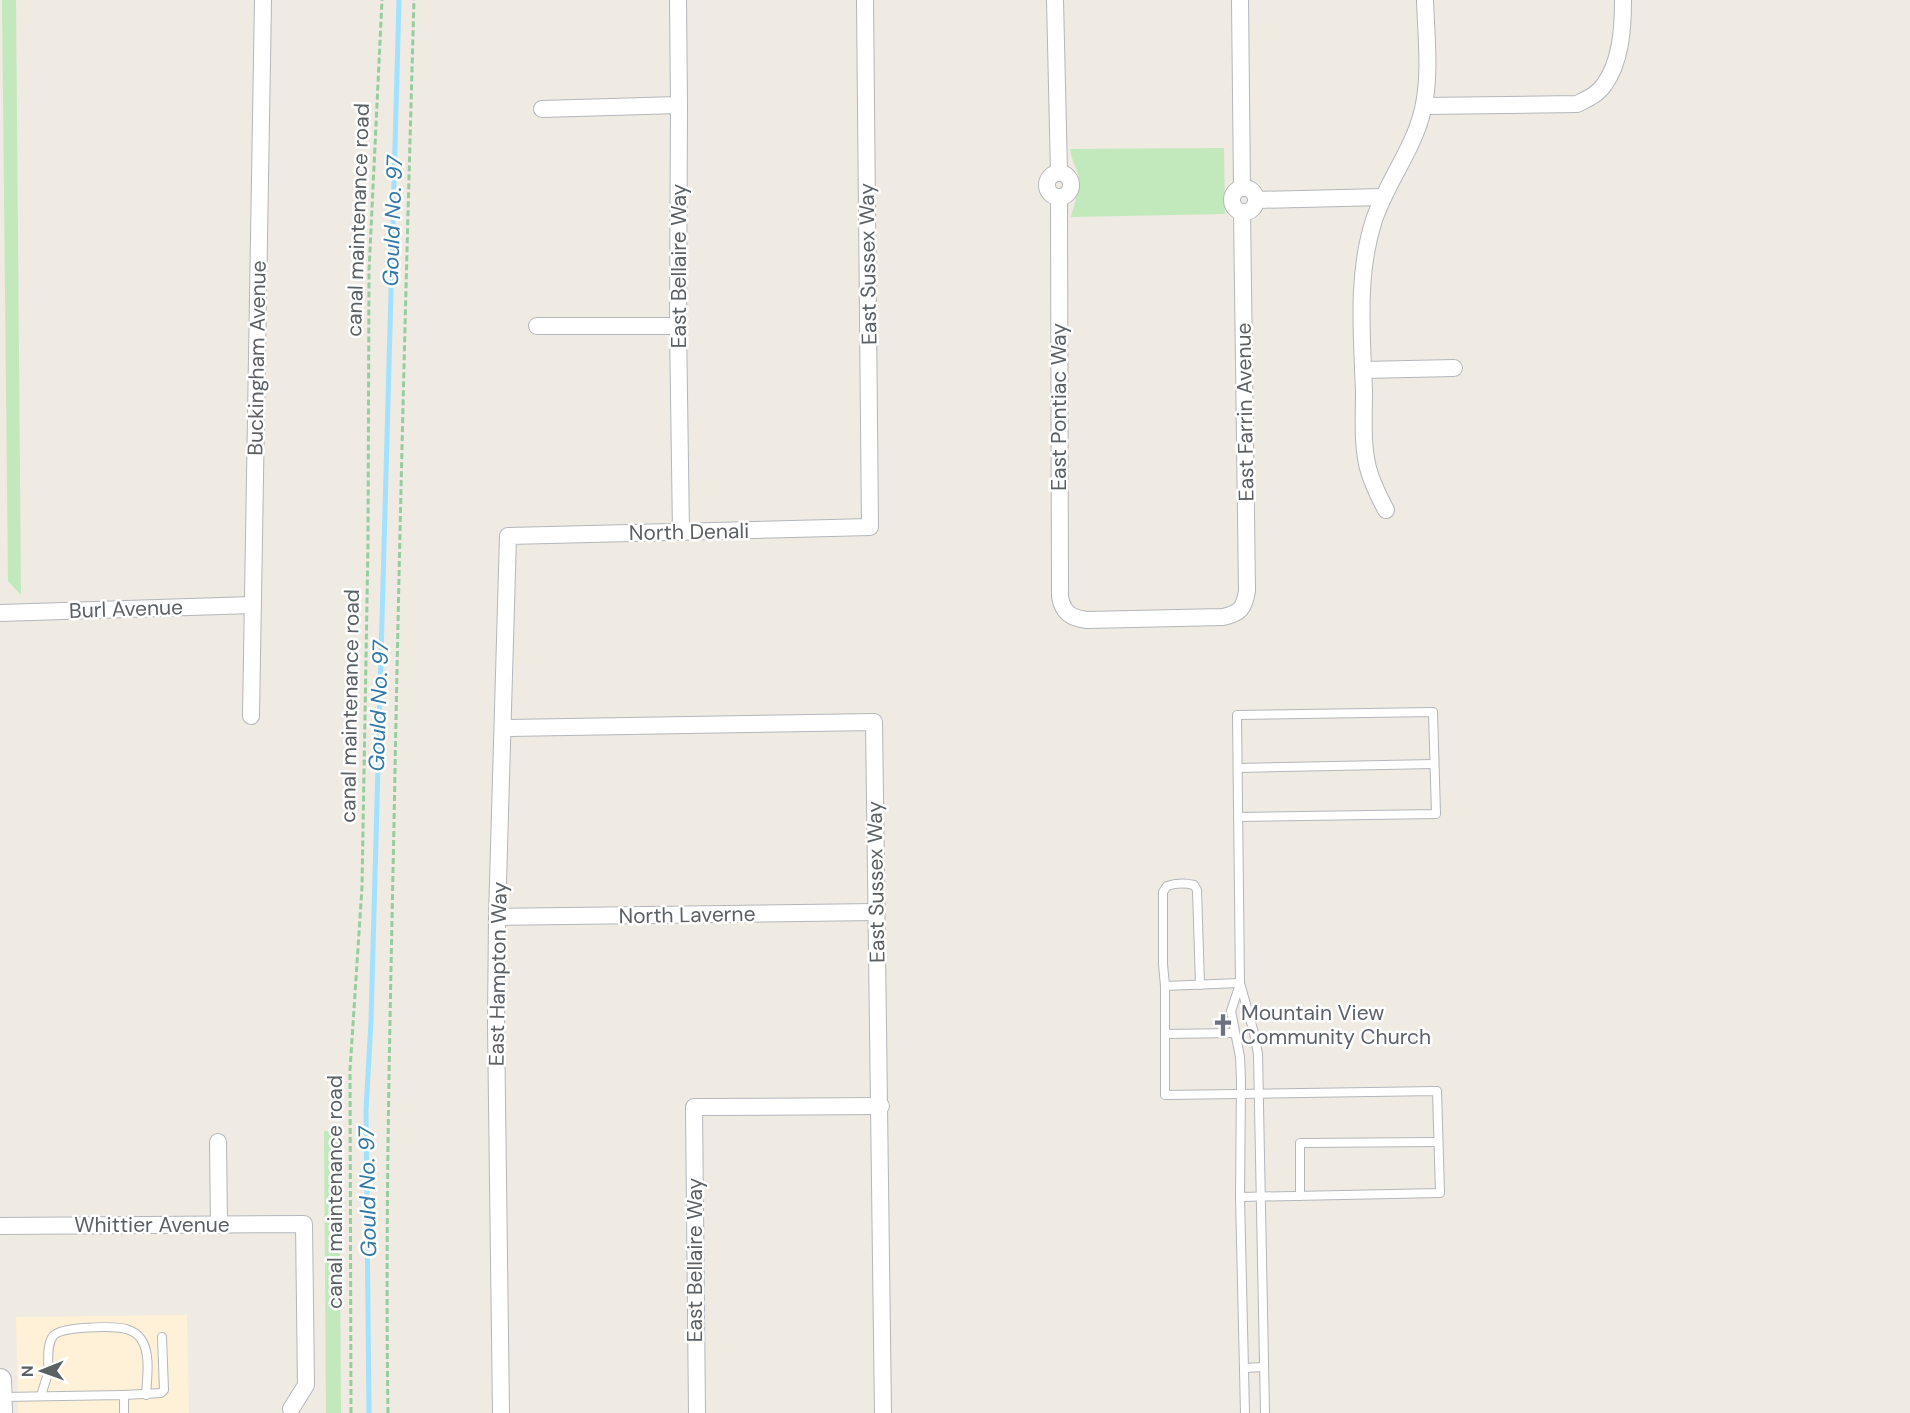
<svg xmlns="http://www.w3.org/2000/svg" width="1910" height="1413" font-family="'DM Sans',sans-serif">
<style>
.commercial{fill:#fff1d7}
.green{fill:#c1e9bc}
.lines{fill:none;stroke-linecap:round;stroke-linejoin:round}
.stream{stroke:#a2e1ff;stroke-width:5}
.service-casing{stroke:#b3b7bb;stroke-width:10}
.minor-casing{stroke:#b3b7bb;stroke-width:18}
.secondary-casing{stroke:#b4b9be;stroke-width:24}
.path{stroke:#96cd9f;stroke-width:3;stroke-dasharray:6 3;stroke-linecap:butt}
.service{stroke:#fff;stroke-width:8}
.minor{stroke:#fff;stroke-width:16}
.secondary{stroke:#fff;stroke-width:22}
.labels{text-anchor:middle;stroke-width:5;stroke-linejoin:round;paint-order:stroke}
.street-label{font-size:21px;fill:#5a6064;stroke:#fff}
.worship-label{font-size:21px;fill:#5b616d;stroke:#fff;text-anchor:start}
.water-label{font-size:22px;font-style:italic;fill:#3279a7;stroke:#fff}
</style>
<rect width="100%" height="100%" fill="#efeae2"/>
<!-- commercial -->
<path class="commercial" d="M187 1315 189 1413H18L16 1317Z"/>
<!-- green -->
<g class="green">
<path d="M2 0H16L21 595 8 581Z"/>
<path d="M1224 148 1225 214 1071 217C1074 203 1082 188 1078 173 1075 165 1071 158 1070 149Z"/>
<path d="M324 1131H339L341 1413H326Z"/>
</g>
<g class="lines">
<!-- stream -->
<path class="stream" d="M369 1413 366 1110 371 1021 399 0"/>
<!-- service casing -->
<g class="service-casing">
<g id="service">
<path d="M1238 768 1434 764"/>
<path d="M1238 817 1436 814 1433 712 1237 715 1240 983 1254 1033 1258 1054 1265 1413"/>
<path d="M1240 984 1231 1011 1240 1057 1241 1080 1240 1197 1245 1413"/>
<path d="M1165 986 1163 964V892L1167 886C1176 883 1185 883 1194 885L1197 890 1200 985"/>
<path d="M1165 1034 1235 1033"/>
<path d="M1300 1196V1143L1438 1142"/>
<path d="M1240 1197 1440 1193 1437 1091 1165 1095V986L1240 983"/>
<path d="M1244 1368 1264 1367"/>
<path d="M124 1395 161 1393 164 1390 162 1337"/>
<path d="M41 1396C43 1388 46 1381 48 1373 49 1362 46 1346 53 1336 61 1326 114 1326 126 1329 133 1331 138 1334 141 1339 151 1353 147 1378 146 1395"/>
<path d="M2 1397 124 1395V1413"/>
</g>
</g>
<!-- minor casing -->
<g class="minor-casing">
<g id="minor">
<path d="M678 0 679 105 678 326 681 532"/>
<path d="M1055 0 1059 172"/>
<path d="M1240 0 1242 188"/>
<path d="M1424 106 1577 104C1587 99 1597 95 1604 85 1621 62 1623 28 1623 0"/>
<path d="M542 109 679 105"/>
<circle cx="1059" cy="185" r="12"/>
<circle cx="1244" cy="200" r="12"/>
<path d="M1059 197 1060 597C1063 613 1071 618 1087 620L1223 617C1240 613 1244 609 1247 591L1242 212"/>
<path d="M1256 200 1383 197"/>
<path d="M537 326H678"/>
<path d="M1363 370 1454 368"/>
<path d="M1386 510C1379 497 1372 483 1368 468 1362 444 1364 417 1364 392 1362 335 1356 275 1374 220 1387 181 1414 149 1423 109 1431 74 1426 35 1425 0"/>
<path d="M0 613 253 605"/>
<path d="M251 716 263 0"/>
<path d="M504 728 874 722C876 952 881 1182 883 1413"/>
<path d="M497 917 876 912"/>
<path d="M218 1142 219 1225"/>
<path d="M0 1226 304 1224 306 1385 291 1409"/>
<path d="M501 1413 496 1024 497 917 508 536 870 527 865 0"/>
<path d="M697 1413 694 1107 881 1106"/>
</g>
</g>
<!-- secondary casing -->
<g class="secondary-casing">
<path id="secondary" d="M0 1380 1 1413"/>
</g>
<!-- path -->
<g class="path">
<path d="M351 1413 350 1070 362 887 368 544 369 271 382 0"/>
<path d="M388 1413C385 1217 390 1020 394 824 399 549 406 275 414 0"/>
</g>
<!-- service -->
<use href="#service" class="service"/>
<!-- minor -->
<use href="#minor" class="minor"/>
<!-- secondary -->
<use href="#secondary" class="secondary"/>
</g>
<!-- icons -->
<defs>
<g id="church-bare" transform="scale(1.8)"><path d="M-1.2-6h2.4v3.5h3.3v2.4h-3.3V6h-2.4V-.1h-3.3v-2.4h3.3Z" fill="#6b7280" stroke="#fff" stroke-width="2.5" paint-order="stroke"/></g>
</defs>
<g fill-rule="evenodd">
<use href="#church-bare" x="1223" y="1025"/>
</g>
<g class="labels">
<!-- street labels -->
<g class="street-label">
<text transform="translate(358 220) rotate(-88)" y="7">canal maintenance road</text>
<text transform="translate(868 264) rotate(-91)" y="7">East Sussex Way</text>
<text transform="translate(679 266) rotate(-90)" y="7">East Bellaire Way</text>
<text transform="translate(257 358) rotate(-89)" y="7">Buckingham Avenue</text>
<text transform="translate(1059 407) rotate(-90)" y="7">East Pontiac Way</text>
<text transform="translate(1245 412) rotate(-91)" y="7">East Farrin Avenue</text>
<text transform="translate(689 532) rotate(-1)" y="7">North Denali</text>
<text transform="translate(126 609) rotate(-2)" y="7">Burl Avenue</text>
<text transform="translate(350 706) rotate(-89)" y="7">canal maintenance road</text>
<text transform="translate(876 882) rotate(-91)" y="7">East Sussex Way</text>
<text transform="translate(687 915) rotate(-1)" y="7">North Laverne</text>
<text transform="translate(498 974) rotate(-89)" y="7">East Hampton Way</text>
<text transform="translate(335 1192) rotate(-90)" y="7">canal maintenance road</text>
<text x="152" y="1232">Whittier Avenue</text>
<text transform="translate(695 1260) rotate(-90)" y="7">East Bellaire Way</text>
</g>
<!-- worship labels -->
<g class="worship-label">
<text x="1241" y="1020">Mountain View<tspan x="1241" dy="24">Community Church</tspan></text>
</g>
<!-- water labels -->
<g class="water-label">
<text transform="translate(392 221) rotate(-88)" y="8">Gould No. 97</text>
<text transform="translate(378 706) rotate(-88)" y="8">Gould No. 97</text>
<text transform="translate(367 1192) rotate(-91)" y="8">Gould No. 97</text>
</g>
</g>
<!-- north arrow -->
<g transform="translate(42 1371) rotate(269)" stroke="#ffffff" stroke-width="4.5" paint-order="stroke">
<path d="M0-4.5L10 22L0 15L-10 22Z" fill="#5a6064"/>
<text y="-9" font-size="16" font-weight="bold" text-anchor="middle" fill="#5a6064">N</text>
</g>
</svg>
